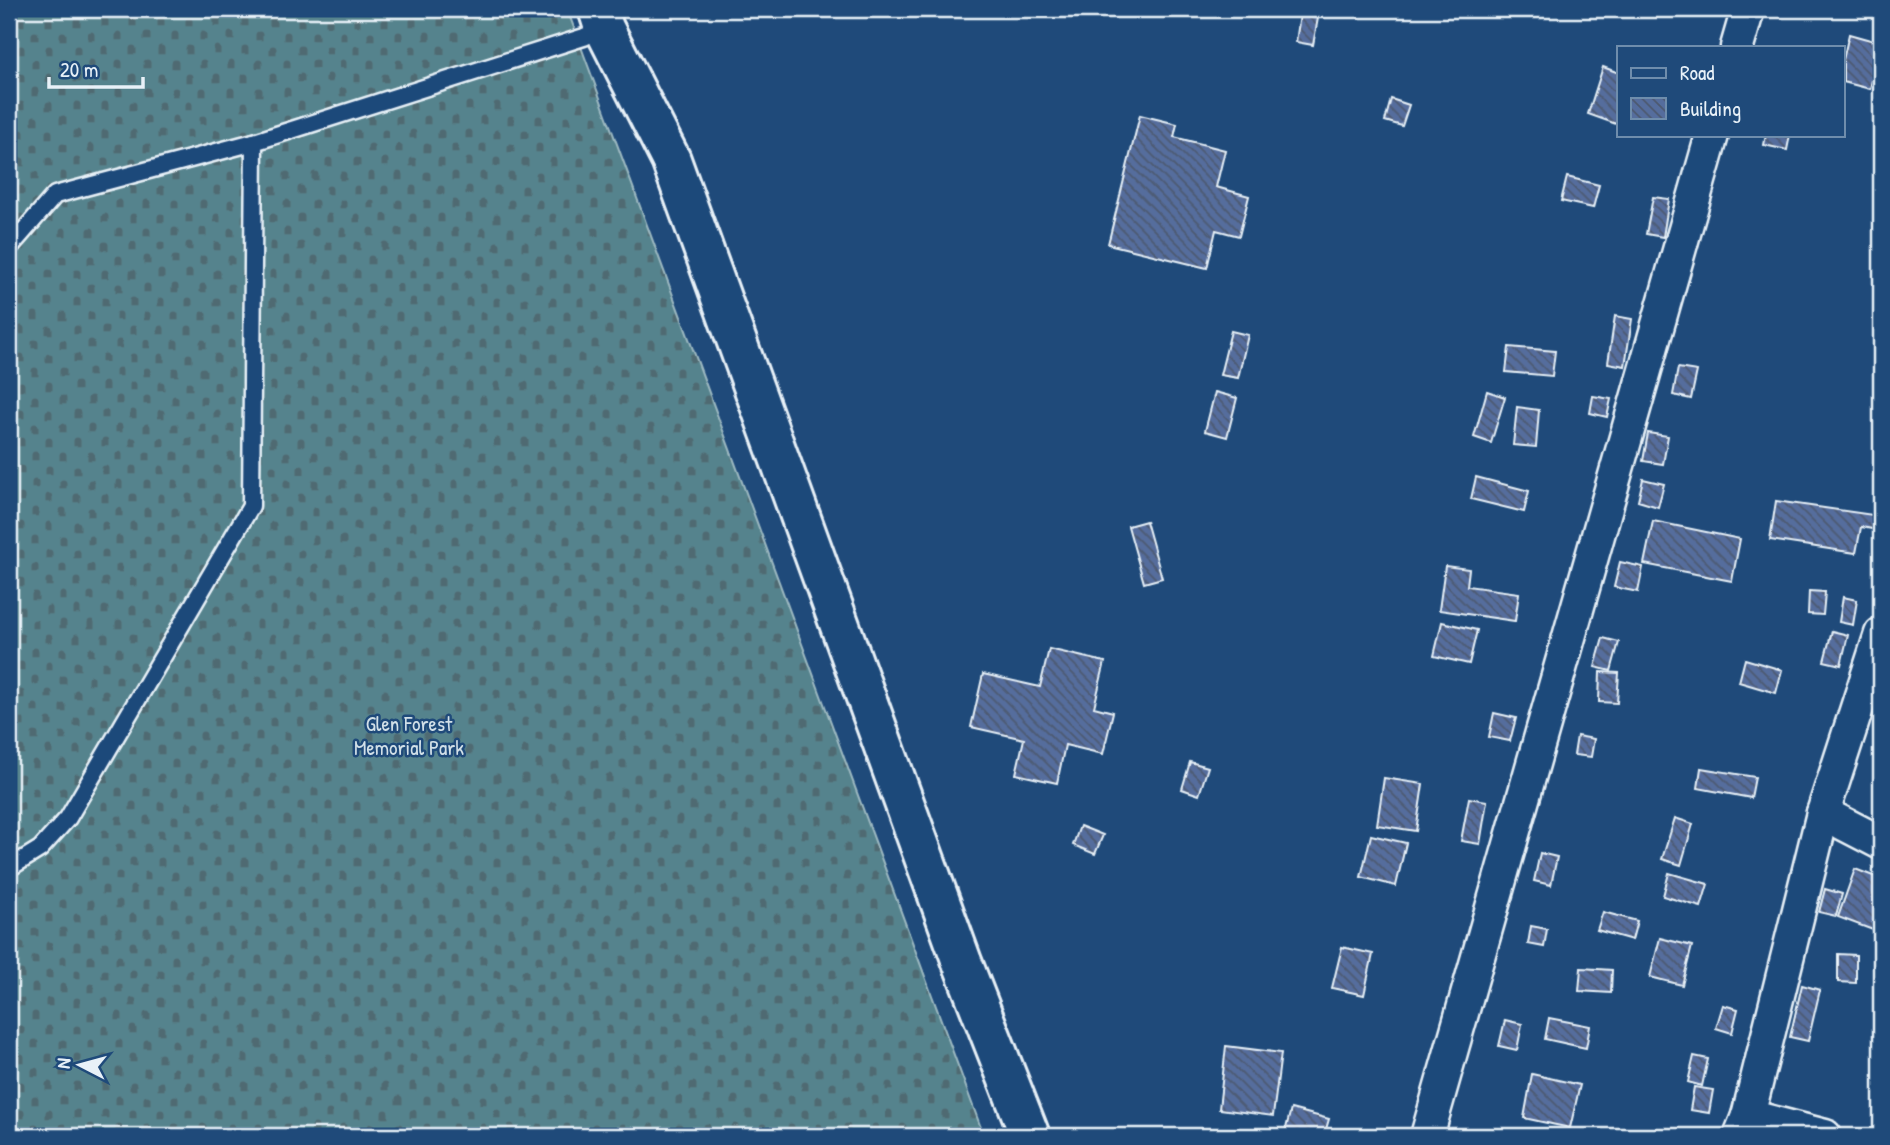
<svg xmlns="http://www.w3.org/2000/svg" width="1890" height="1145" font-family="'Patrick Hand',sans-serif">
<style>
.cemetery{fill:url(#cemetery-stones);stroke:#9ebac2;stroke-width:2}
.building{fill:url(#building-back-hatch);stroke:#e8f1f8;stroke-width:2}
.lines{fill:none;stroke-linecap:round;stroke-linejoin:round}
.service-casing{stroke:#e8f1f8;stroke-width:21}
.minor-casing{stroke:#e8f1f8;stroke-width:37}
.tertiary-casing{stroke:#e8f1f8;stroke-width:44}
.service{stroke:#1f4a7a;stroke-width:16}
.minor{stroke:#1f4a7a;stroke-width:32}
.tertiary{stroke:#1f4a7a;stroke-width:38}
.labels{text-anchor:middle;stroke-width:5;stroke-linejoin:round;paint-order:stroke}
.park-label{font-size:21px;fill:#d2e0e8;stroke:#1f4a7a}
</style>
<defs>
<pattern id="cemetery-stones" width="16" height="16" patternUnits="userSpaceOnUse" patternTransform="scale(1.75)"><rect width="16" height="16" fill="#55838d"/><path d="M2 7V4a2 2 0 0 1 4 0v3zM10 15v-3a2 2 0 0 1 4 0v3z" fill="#4f6b72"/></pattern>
<pattern id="building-back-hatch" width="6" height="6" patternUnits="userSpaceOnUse" patternTransform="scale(1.75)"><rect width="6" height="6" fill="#556d9d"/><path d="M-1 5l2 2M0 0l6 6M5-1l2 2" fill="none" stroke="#4d596f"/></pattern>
</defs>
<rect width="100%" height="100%" fill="#1f4a7a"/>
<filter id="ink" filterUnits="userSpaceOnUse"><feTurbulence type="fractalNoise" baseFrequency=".0143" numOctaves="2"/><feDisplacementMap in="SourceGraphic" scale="14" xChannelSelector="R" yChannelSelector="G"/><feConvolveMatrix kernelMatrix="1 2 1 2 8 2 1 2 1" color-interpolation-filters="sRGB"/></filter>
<g filter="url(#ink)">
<!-- cemetery -->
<path class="cemetery" d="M9 9H567L984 1136H9Z"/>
<!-- building -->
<g class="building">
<path d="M1300 15 1318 18 1313 45 1296 42Z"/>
<path d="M1849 34 1881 43 1870 89 1843 82V60Z"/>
<path d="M1603 67 1619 73V125L1588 114Z"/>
<path d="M1391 99 1409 105 1402 126 1385 121Z"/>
<path d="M1140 115 1177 124 1174 137 1225 150 1216 187 1249 196 1239 236 1216 230 1207 268 1108 244Z"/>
<path d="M1766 135H1790L1787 150 1764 145Z"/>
<path d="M1567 177 1599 185 1593 208 1561 201Z"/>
<path d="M1653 197 1669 199 1663 237 1646 234Z"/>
<path d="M1615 316 1632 319 1625 366 1608 363Z"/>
<path d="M1231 331 1248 335 1238 378 1220 375Z"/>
<path d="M1509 347 1555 351 1552 376 1506 372Z"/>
<path d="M1678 368 1697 371 1691 399 1673 395Z"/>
<path d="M1487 391 1505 397 1491 443 1474 437Z"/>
<path d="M1215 392 1237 398 1227 437 1205 431Z"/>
<path d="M1593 396 1611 399 1607 417 1590 413Z"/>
<path d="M1517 407 1539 410 1536 447 1513 445Z"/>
<path d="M1648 433 1668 436 1663 464 1643 461Z"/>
<path d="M1476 477 1529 491 1524 512 1471 499Z"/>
<path d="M1643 479 1664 484 1658 507 1638 501Z"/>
<path d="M1776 501 1880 516 1878 530 1861 527 1856 553 1770 540Z"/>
<path d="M1146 521 1162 578 1144 583 1128 526Z"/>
<path d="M1653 521 1740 539 1732 581 1644 564Z"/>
<path d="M1620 562 1643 567 1638 592 1614 587Z"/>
<path d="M1445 566 1469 569 1467 586 1519 593 1515 621 1439 610Z"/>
<path d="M1809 591 1825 592 1823 615 1808 614Z"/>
<path d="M1843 597 1857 600 1853 625 1839 622Z"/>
<path d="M1442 622 1477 630 1469 664 1434 656Z"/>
<path d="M1832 631 1848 635 1841 665 1824 661Z"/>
<path d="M1603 638 1619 642 1611 671 1595 667Z"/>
<path d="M1049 649 1105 662 1094 707 1113 712 1103 754 1065 745 1057 783 1016 774 1024 739 971 727 983 674 1040 687Z"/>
<path d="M1745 659 1782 670 1776 693 1739 682Z"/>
<path d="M1600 672 1619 673 1617 703 1599 702Z"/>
<path d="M1494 713 1516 718 1510 741 1489 737Z"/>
<path d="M1577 736 1594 739 1591 757 1574 755Z"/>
<path d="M1190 762 1208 767 1199 795 1182 789Z"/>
<path d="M1701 768 1755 777 1751 798 1698 788Z"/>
<path d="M1384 778 1423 784 1416 831 1377 825Z"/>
<path d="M1469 798 1487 801 1480 844 1461 841Z"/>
<path d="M1675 818 1693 824 1681 865 1662 859Z"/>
<path d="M1080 826 1103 835 1095 854 1073 845Z"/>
<path d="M1371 835 1406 843 1396 886 1361 877Z"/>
<path d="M1540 853 1557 857 1551 885 1534 881Z"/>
<path d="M1855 869 1881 879V933L1838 917Z"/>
<path d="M1669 873 1708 884 1701 907 1663 896Z"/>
<path d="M1825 889 1842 894 1836 916 1819 912Z"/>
<path d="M1603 912 1637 921 1632 940 1597 930Z"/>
<path d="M1531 926 1547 929 1544 947 1528 944Z"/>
<path d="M1660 938 1692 946 1682 985 1650 977Z"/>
<path d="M1342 947 1373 954 1364 995 1332 988Z"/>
<path d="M1838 954 1856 955V983L1838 982Z"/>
<path d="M1581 968 1612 970 1611 993 1579 991Z"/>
<path d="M1802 985 1820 990 1808 1041 1790 1037Z"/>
<path d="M1723 1005 1738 1009 1732 1033 1716 1028Z"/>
<path d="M1549 1018 1590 1026 1586 1048 1545 1039Z"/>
<path d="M1505 1020 1522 1024 1517 1050 1499 1046Z"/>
<path d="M1226 1046 1281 1053 1273 1116 1219 1109Z"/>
<path d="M1694 1056 1708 1059 1702 1086 1688 1082Z"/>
<path d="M1532 1074 1580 1085 1570 1128 1524 1118Z"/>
<path d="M1694 1087 1713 1090 1709 1113 1690 1110Z"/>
<path d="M1291 1109 1329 1119 1324 1136H1284Z"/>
</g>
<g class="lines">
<!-- service casing -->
<g class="service-casing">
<g id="service">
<path d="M9 248 55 195 254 142 584 37 604 28"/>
<path d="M9 868 40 849 68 818 251 506 254 142"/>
</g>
</g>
<!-- minor casing -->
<g class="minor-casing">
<g id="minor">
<path d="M1737 47 1748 9"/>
<path d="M1823 813 1881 843"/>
<path d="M1748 1116 1825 1136"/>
<path d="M1427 1136 1712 135"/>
<path d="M1740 1136 1748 1116 1823 813 1881 634"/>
</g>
</g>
<!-- tertiary casing -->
<g class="tertiary-casing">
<path id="tertiary" d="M598 9 604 28 671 160 962 962 1030 1136"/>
</g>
<!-- service -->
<use href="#service" class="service"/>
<!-- minor -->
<use href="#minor" class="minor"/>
<!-- tertiary -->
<use href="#tertiary" class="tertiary"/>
</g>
</g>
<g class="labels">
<!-- park labels -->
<g class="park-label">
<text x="409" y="731">Glen Forest<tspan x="409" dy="24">Memorial Park</tspan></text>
</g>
</g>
<!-- margin -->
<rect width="1890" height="1145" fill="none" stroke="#1f4a7a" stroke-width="35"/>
<rect x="18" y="18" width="1855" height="1110" fill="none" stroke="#e8f1f8" stroke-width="2.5" filter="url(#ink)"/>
<!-- legend -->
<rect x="1617" y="46" width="228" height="91" fill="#1f4a7a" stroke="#6f8dac" stroke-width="2"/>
<rect x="1631" y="68" width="35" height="10" fill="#1f4a7a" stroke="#6f8dac" stroke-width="2"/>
<text x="1680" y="80" font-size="21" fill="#e8f1f8">Road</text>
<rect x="1631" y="98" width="35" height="21" fill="url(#building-back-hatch)" stroke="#6f8dac" stroke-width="2"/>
<text x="1680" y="116" font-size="21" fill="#e8f1f8">Building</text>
<!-- north arrow -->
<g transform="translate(80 1065) rotate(276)" stroke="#1f4a7a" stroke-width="5" paint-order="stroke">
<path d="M0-5L12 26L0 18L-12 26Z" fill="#e8f1f8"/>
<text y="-10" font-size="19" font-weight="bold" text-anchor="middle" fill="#e8f1f8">N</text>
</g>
<!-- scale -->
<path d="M49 77v10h94v-10" fill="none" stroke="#e8f1f8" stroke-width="3.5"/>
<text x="60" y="77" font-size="21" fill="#e8f1f8" stroke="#1f4a7a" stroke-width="5" paint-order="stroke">20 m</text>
</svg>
